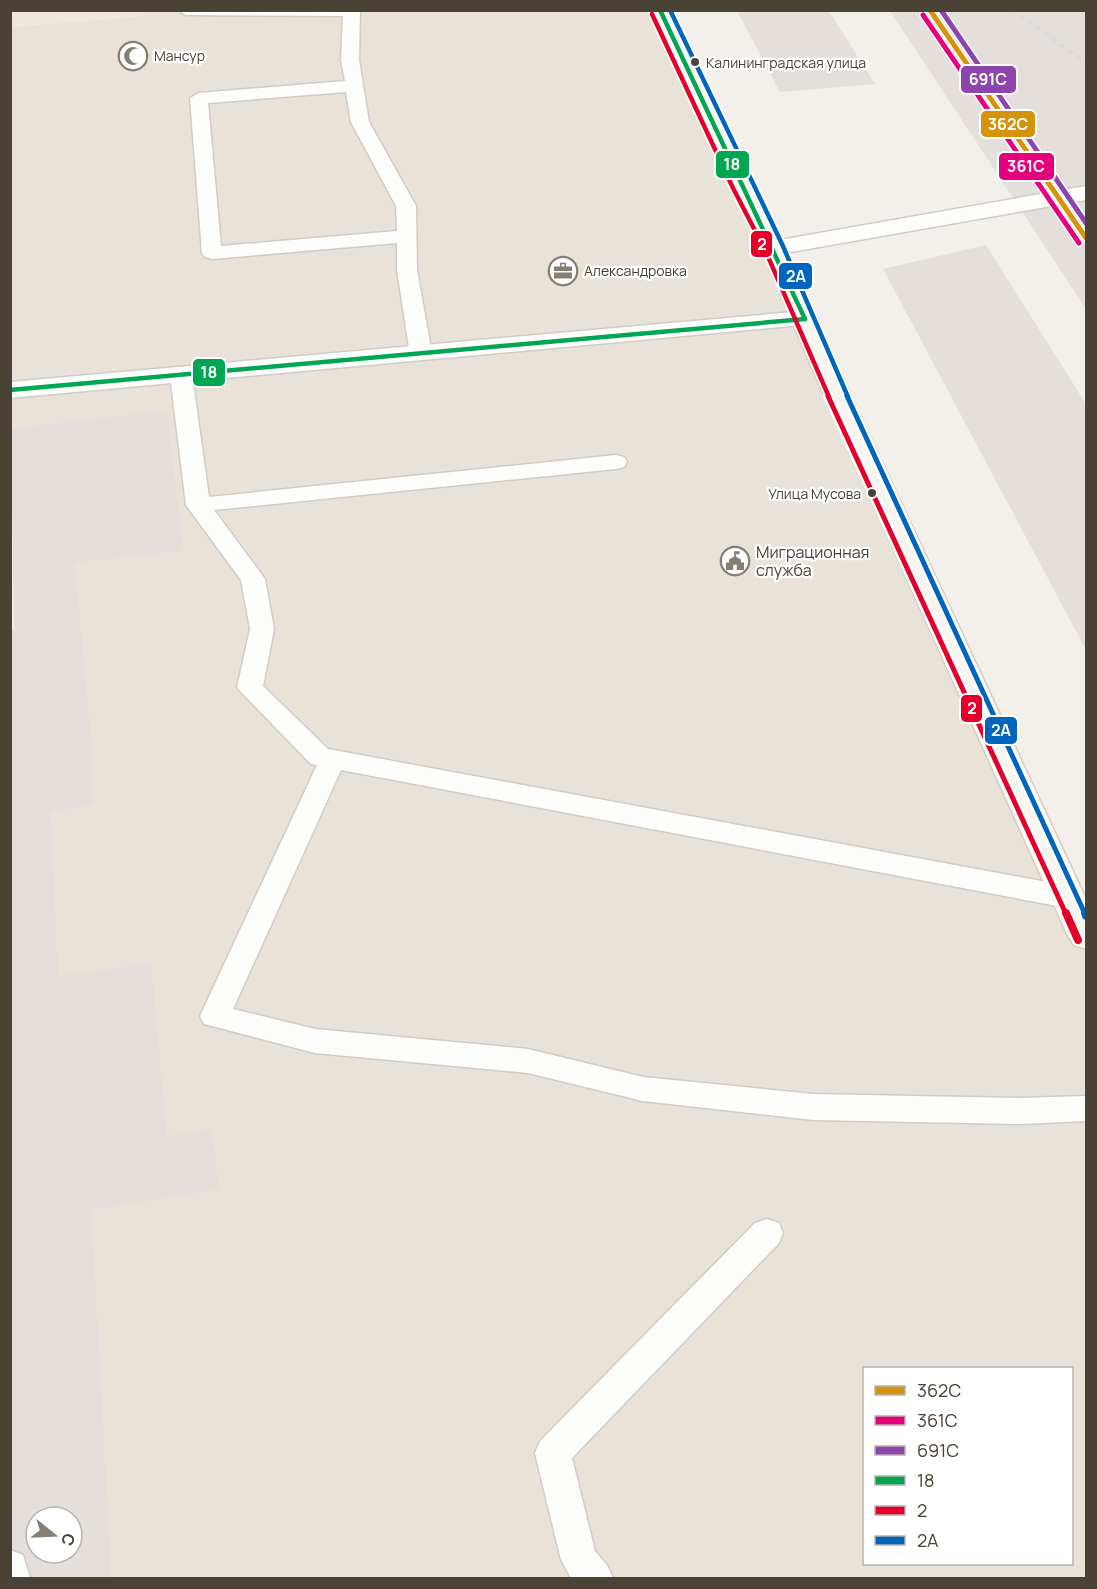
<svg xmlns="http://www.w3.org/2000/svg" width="1097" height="1589" font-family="Manrope,sans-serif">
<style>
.residential{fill:#e8e2d9;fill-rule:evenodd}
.industrial{fill:#e4dfda;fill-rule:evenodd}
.education{fill:#efe7db}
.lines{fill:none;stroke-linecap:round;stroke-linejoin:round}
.service-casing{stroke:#d0ccc8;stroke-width:3}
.minor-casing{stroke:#d0ccc8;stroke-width:3}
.tertiary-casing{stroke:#d0ccc8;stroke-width:3}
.secondary-casing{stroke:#d5cec3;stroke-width:3}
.service{fill:#fdfdfc;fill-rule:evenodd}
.minor{fill:#fdfdfc;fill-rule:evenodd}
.tertiary{fill:#fdfdfc;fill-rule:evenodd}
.secondary{fill:#f7f5f0;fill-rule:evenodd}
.rail{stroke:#dadad9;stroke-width:3;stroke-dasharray:5 5;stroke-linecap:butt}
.bus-1-casing{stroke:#fff;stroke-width:8}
.bus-2-far2-casing{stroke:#fff;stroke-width:8}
.bus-2-far1-casing{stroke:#fff;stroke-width:10}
.bus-2-casing{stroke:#fff;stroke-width:12}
.bus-3-far2-casing{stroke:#fff;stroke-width:8}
.bus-3-far1-casing{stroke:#fff;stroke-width:10}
.bus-3-casing{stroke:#fff;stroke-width:12}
.bus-1{stroke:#00a651;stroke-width:4.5}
.bus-2-far2{stroke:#e4002b;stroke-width:4.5}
.bus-2-far1{stroke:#e4002b;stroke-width:5}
.bus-2{stroke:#e4002b;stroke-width:8}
.bus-3-far2{stroke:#0065bd;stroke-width:4.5}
.bus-3-far1{stroke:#0065bd;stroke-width:5}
.bus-3{stroke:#0065bd;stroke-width:8}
.rail-1-casing{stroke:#fff;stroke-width:8}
.rail-2-casing{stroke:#fff;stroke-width:8}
.rail-3-casing{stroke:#fff;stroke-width:8}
.rail-1{stroke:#d5920b;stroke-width:5}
.rail-2{stroke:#e5007d;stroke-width:5}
.rail-3{stroke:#8e44ad;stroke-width:5}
.bus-dot{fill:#4b4236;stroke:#fff;stroke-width:2}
.labels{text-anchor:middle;stroke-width:4.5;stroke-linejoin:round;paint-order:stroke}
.far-poi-label{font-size:14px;fill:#4b4236;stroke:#fff;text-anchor:start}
.bus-label{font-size:14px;fill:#4b4236;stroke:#fff;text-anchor:start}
.poi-label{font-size:16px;fill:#4b4236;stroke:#fff;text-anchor:start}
.line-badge{stroke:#fff;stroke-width:2}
.badge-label{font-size:16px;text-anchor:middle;font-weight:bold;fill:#fff}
</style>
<rect width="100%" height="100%" fill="#f3f0ec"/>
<!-- residential -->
<path class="residential" d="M144 10 660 11 1086 936V1578H112L92 1210 218 1188 212 1129 167 1137 152 963 59 977 51 811 94 805 92 741 75 563 184 549 167 410 11 428V27L143 16ZM864 1368H1072V1564H864Z"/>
<!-- industrial -->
<g class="industrial">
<path d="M737 11H829L875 84 780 92Z"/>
<path d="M890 11H1086V309Z"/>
<path d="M986 245 1086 404V650L883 269Z"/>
<path d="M167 410 184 550 75 563 92 741 94 805 51 812 59 976 152 963 167 1136 212 1129 219 1189 92 1210 112 1578H11L10 631 14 630 11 428ZM36 1517H72V1553H36Z"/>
</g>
<!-- education -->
<path class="education" d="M11 10H144V11L143 16 11 27Z"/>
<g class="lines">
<!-- service casing -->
<g class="service-casing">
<g id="service">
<path d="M178 10H360L359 60 369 122 416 206 417 270 432 354 429 359H413L410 354 397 270V243L212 259 205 257 202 253 190 98 199 93 345 81 341 60 343 16 186 15ZM346 92 351 122 396 206 397 231 221 246 208 103Z"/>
<path d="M181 369 189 370 192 375 209 497 616 455 624 457 627 462 624 467 616 469 214 510 265 579 274 629 263 686 328 749 1068 886 1078 890 1082 897 1078 904 1068 908 341 770 233 1009 315 1029 528 1049 643 1077 813 1094 1021 1098 1086 1096V1121L1021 1124 813 1120 643 1101 528 1073 315 1053 204 1024 200 1016 317 765 311 764 237 688 250 629 241 580 186 505 170 375 173 370Z"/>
<path d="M767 1219 779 1223 783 1233 779 1243 572 1458 595 1551 607 1565 613 1578H571L561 1560 535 1453 540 1441 755 1223Z"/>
<path d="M10 1550 23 1555 30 1578H10Z"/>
</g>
</g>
<!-- minor casing -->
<g class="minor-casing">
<path id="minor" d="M805 311 814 314 818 319 814 324 10 398V382Z"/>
</g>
<!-- tertiary casing -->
<g class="tertiary-casing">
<path id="tertiary" d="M1086 186V200L774 255 765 253 762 248 765 243 774 241Z"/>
</g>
<!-- secondary casing -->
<g class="secondary-casing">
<path id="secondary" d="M650 10H671L753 184 786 248 838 368 1086 899V949L1074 945 1068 936 812 368 762 248 729 184Z"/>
</g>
<!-- service -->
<use href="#service" class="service"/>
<!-- minor -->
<use href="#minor" class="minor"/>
<!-- tertiary -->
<use href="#tertiary" class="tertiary"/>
<!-- secondary -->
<use href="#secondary" class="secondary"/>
<!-- rail -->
<path class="rail" d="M1011 10 1086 62"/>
<!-- bus-1 casing -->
<g class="bus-1-casing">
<g id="bus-1">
<path d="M660 10 805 319"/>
<path d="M10 390 805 319"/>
</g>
</g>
<!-- bus-2-far2 casing -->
<g class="bus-2-far2-casing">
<path id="bus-2-far2" d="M652 14 733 188 766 252 829 397"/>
</g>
<!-- bus-2-far1 casing -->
<g class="bus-2-far1-casing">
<path id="bus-2-far1" d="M828 396 1066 914"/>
</g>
<!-- bus-2 casing -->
<g class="bus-2-casing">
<path id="bus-2" d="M1066 913 1078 940"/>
</g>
<!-- bus-3-far2 casing -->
<g class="bus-3-far2-casing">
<path id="bus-3-far2" d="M670 10 782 244 848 397"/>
</g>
<!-- bus-3-far1 casing -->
<g class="bus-3-far1-casing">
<path id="bus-3-far1" d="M847 396 1085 914"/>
</g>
<!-- bus-3 casing -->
<g class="bus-3-casing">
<path id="bus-3" d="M1085 913 1086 916"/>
</g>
<!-- bus-1 -->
<use href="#bus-1" class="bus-1"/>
<!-- bus-2-far2 -->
<use href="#bus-2-far2" class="bus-2-far2"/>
<!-- bus-2-far1 -->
<use href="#bus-2-far1" class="bus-2-far1"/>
<!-- bus-2 -->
<use href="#bus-2" class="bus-2"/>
<!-- bus-3-far2 -->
<use href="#bus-3-far2" class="bus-3-far2"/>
<!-- bus-3-far1 -->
<use href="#bus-3-far1" class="bus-3-far1"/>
<!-- bus-3 -->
<use href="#bus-3" class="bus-3"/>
<!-- rail-1 casing -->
<g class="rail-1-casing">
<path id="rail-1" d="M930 10 1086 238"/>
</g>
<!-- rail-2 casing -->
<g class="rail-2-casing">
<path id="rail-2" d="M923 15 1079 243"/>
</g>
<!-- rail-3 casing -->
<g class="rail-3-casing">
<path id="rail-3" d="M941 10 1086 223"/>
</g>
<!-- rail-1 -->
<use href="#rail-1" class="rail-1"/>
<!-- rail-2 -->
<use href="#rail-2" class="rail-2"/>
<!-- rail-3 -->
<use href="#rail-3" class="rail-3"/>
</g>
<!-- icons -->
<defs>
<g id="mosque-ring" transform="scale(1.5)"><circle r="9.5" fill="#fff" stroke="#867f76" stroke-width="1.5"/><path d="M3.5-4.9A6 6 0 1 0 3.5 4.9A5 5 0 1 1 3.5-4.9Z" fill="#867f76"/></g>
<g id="office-ring" transform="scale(1.5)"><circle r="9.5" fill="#fff" stroke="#867f76" stroke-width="1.5"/><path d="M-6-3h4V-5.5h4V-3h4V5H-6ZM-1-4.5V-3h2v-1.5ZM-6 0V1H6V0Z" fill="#867f76"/></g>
<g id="civic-ring" transform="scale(1.5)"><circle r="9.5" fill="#fff" stroke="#867f76" stroke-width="1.5"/><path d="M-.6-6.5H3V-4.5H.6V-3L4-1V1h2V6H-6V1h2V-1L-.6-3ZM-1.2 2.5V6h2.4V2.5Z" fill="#867f76"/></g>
</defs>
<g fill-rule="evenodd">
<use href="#mosque-ring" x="133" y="56"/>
<use href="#office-ring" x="563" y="271"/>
<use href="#civic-ring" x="735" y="561"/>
</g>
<!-- markers -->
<g class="bus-dot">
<circle cx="695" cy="62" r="5"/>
<circle cx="872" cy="493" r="5"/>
</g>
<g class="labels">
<!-- far-poi labels -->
<g class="far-poi-label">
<text x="154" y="61">Мансур</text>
<text x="584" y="276">Александровка</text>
</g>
<!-- bus labels -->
<g class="bus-label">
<text x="706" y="68">Калининградская улица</text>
<text x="861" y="499" text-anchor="end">Улица Мусова</text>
</g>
<!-- poi labels -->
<g class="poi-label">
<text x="756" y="558">Миграционная<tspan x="756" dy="18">служба</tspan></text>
</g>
</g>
<g class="line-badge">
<rect x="960" y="65" width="57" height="29" rx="6" fill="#8e44ad"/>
<rect x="980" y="110" width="56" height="28" rx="6" fill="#d5920b"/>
<rect x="715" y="150" width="35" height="29" rx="6" fill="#00a651"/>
<rect x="998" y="152" width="57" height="29" rx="6" fill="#e5007d"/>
<rect x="750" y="230" width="23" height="28" rx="6" fill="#e4002b"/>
<rect x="778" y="262" width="35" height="28" rx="6" fill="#0065bd"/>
<rect x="192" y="358" width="34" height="29" rx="6" fill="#00a651"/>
<rect x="960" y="694" width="23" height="29" rx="6" fill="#e4002b"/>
<rect x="984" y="716" width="34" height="29" rx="6" fill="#0065bd"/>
</g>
<g class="badge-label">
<text x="988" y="85">691С</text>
<text x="1008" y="130">362С</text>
<text x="732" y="170">18</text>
<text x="1026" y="172">361С</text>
<text x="762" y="250">2</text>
<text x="796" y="282">2А</text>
<text x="209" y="378">18</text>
<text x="972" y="714">2</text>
<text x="1001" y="736">2А</text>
</g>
<!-- border -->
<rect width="1097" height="1589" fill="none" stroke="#4b4236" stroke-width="24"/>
<!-- legend -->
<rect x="863" y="1367" width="210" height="198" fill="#ffffff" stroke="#b7b3af" stroke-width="1.5"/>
<rect x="875" y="1386" width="30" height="9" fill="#d5920b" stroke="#b7b3af" stroke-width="1.5"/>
<text x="917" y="1397" font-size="18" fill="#4b4236">362С</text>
<rect x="875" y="1416" width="30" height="9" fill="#e5007d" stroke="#b7b3af" stroke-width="1.5"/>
<text x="917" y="1427" font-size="18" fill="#4b4236">361С</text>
<rect x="875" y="1446" width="30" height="9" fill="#8e44ad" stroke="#b7b3af" stroke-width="1.5"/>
<text x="917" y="1457" font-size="18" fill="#4b4236">691С</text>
<rect x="875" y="1476" width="30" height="9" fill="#00a651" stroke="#b7b3af" stroke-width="1.5"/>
<text x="917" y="1487" font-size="18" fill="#4b4236">18</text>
<rect x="875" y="1506" width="30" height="9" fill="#e4002b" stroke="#b7b3af" stroke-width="1.5"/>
<text x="917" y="1517" font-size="18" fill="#4b4236">2</text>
<rect x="875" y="1536" width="30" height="9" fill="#0065bd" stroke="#b7b3af" stroke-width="1.5"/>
<text x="917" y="1547" font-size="18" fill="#4b4236">2А</text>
<!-- north arrow -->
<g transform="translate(54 1535) rotate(108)"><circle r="28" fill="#ffffff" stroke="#b7b3af" stroke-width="1.5"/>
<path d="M0-4.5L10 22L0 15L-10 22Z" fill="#867f76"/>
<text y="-9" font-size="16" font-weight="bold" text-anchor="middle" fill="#4b4236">С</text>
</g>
</svg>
